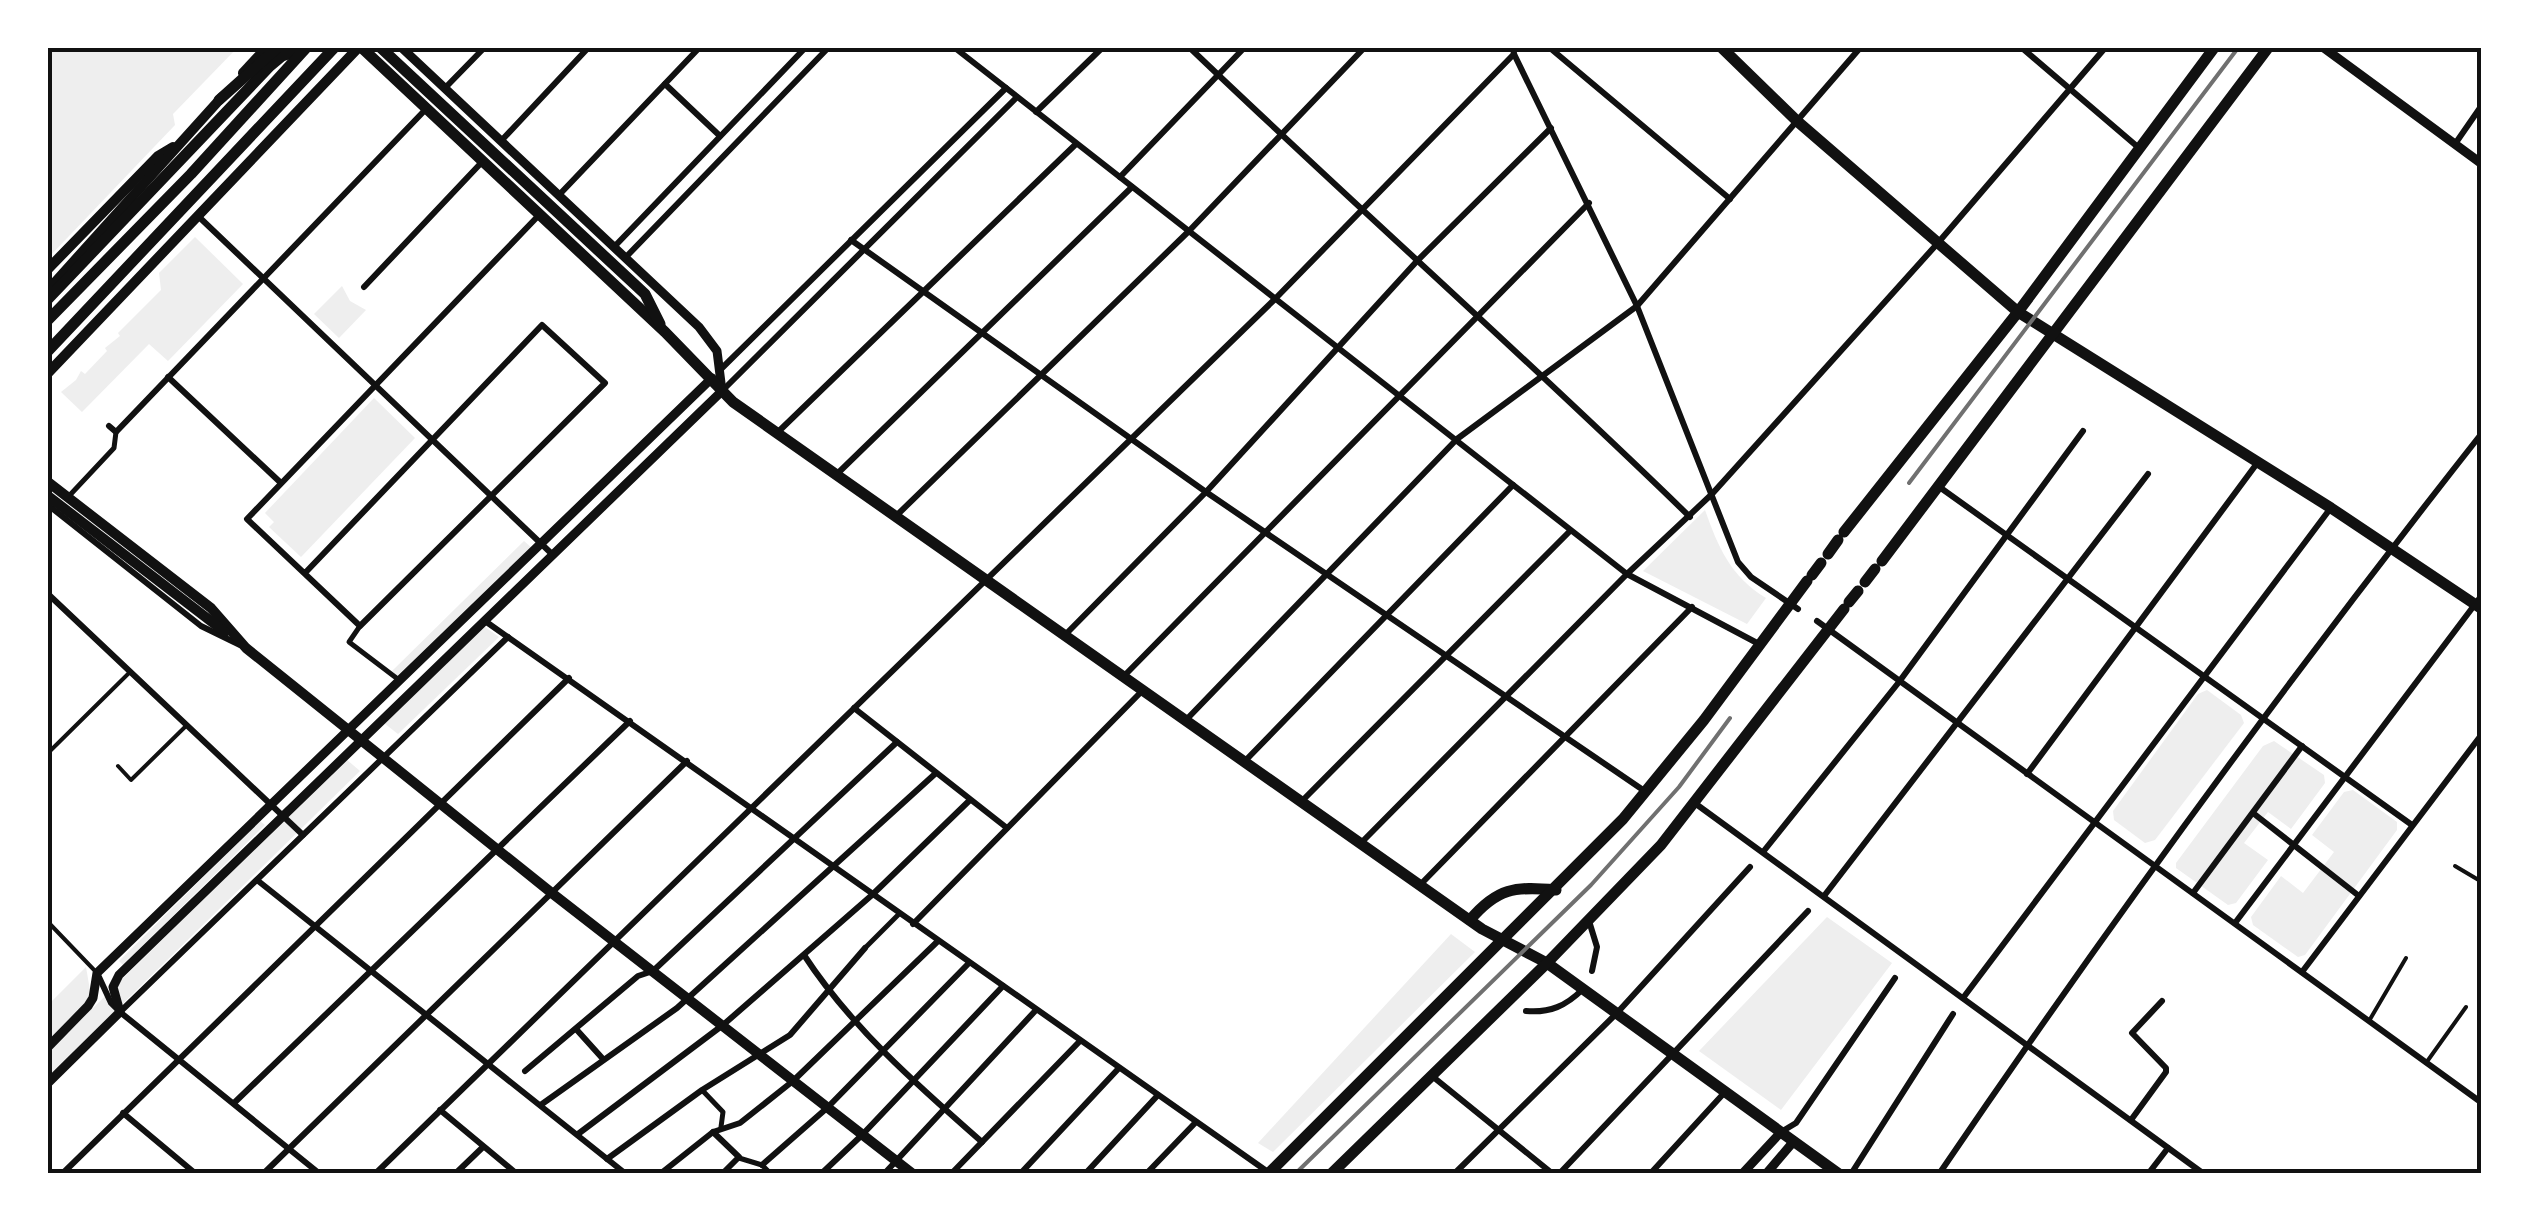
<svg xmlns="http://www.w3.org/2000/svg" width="2529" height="1221" font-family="Ubuntu,sans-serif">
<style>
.green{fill:#eee}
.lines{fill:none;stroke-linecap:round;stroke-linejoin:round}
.service{stroke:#111;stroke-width:4}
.pedestrian{stroke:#111;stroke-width:5}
.minor{stroke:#111;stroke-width:6}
.tertiary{stroke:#111;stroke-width:9}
.secondary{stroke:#111;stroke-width:10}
.primary{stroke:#111;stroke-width:11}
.trunk{stroke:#111;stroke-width:11}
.rail{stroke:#707070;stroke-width:4}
.neatline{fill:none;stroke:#111;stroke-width:4}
</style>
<rect width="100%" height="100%" fill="#fff"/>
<!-- green -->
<g class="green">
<path d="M48 48H237L173 114 175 125 48 258Z"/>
<path d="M195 237 243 284 168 361 149 344 82 412 61 392 76 380 81 371 85 374 107 351 105 348 120 336 118 333 161 290 159 273Z"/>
<path d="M342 286 350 301 366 310 339 338 314 314Z"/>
<path d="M374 398 415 438 301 557 269 527 274 522 265 513Z"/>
<path d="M1705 510C1718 547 1731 577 1766 598L1747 624 1643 571Z"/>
<path d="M524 541 532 548 397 676 392 671Z"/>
<path d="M485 627 499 637 398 734 384 723Z"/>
<path d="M2207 690 2241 715 2244 723 2155 840 2145 843 2114 820 2113 811 2198 694Z"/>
<path d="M2274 741 2324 775 2325 783 2291 829 2268 812 2244 843 2268 860 2236 903 2228 905 2176 868V863L2263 746Z"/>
<path d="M346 759 360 771 48 1077V1005L86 967 93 1008Z"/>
<path d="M2353 790 2397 822V830L2305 955 2298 957 2253 925 2251 917 2281 876 2303 893 2334 852 2312 835 2344 792Z"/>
<path d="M260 821 265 825 123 965 119 961Z"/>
<path d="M1827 917 1892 963 1781 1110 1699 1051Z"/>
<path d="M1451 934 1475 952 1273 1152 1258 1143Z"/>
</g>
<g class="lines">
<!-- service -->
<g class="service">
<path d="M48 753 130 672"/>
<path d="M118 766 131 780 187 725"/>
<path d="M2455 866 2482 882"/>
<path d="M48 922 97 973"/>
<path d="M2369 1021 2406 958"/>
<path d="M2426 1063 2466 1007"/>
</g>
<!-- pedestrian -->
<g class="pedestrian">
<path d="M69 496 114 448 116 432"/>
<path d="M360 626 349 642 399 680"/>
<path d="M865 948 899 914"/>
<path d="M702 1090 723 1112 721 1127"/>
<path d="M739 1158 762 1165 771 1174"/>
</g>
<!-- minor -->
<g class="minor">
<path d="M955 48 1627 574 1759 644"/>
<path d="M1190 48C1355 206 1526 357 1690 517"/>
<path d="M1513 48 1514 54 1637 306 1738 562 1751 577 1798 609"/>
<path d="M1550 48 1730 199"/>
<path d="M2022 48 2139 148"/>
<path d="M665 84 720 136"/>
<path d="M445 88 484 48"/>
<path d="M1036 112 1102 48"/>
<path d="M501 141 588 48"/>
<path d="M2455 144 2482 105"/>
<path d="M1120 177 1244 48"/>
<path d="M559 195 699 48"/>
<path d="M198 216 553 555"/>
<path d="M851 240 1206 492 1646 792"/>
<path d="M614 247 805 48"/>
<path d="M625 258 828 48"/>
<path d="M364 287 482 162"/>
<path d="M719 371 1006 88"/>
<path d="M168 377 281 483"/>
<path d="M723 390 1017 97"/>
<path d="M109 426 116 432 426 109"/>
<path d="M778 432 1076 144"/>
<path d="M837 474 1132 187"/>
<path d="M1938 486 2412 825"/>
<path d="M48 505 201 626 240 645"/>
<path d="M896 516 1189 231 1364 48"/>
<path d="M305 573 542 325 605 383 360 626 247 519 540 214"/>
<path d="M48 594 303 835"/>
<path d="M485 621 1268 1172"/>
<path d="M1817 621 2482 1103"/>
<path d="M1065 635 1206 492 1417 261 1551 128"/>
<path d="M1124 676 1589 203"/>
<path d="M854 708 1007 828"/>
<path d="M1186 720 1457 439 1637 306 1860 48"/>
<path d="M1245 761 1513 485"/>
<path d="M2027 774 2258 462"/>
<path d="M1302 801 1570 531"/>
<path d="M1696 804 2204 1174"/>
<path d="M2253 813 2359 896"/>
<path d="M1361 843 1627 574 1712 494 1937 244 2105 48"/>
<path d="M1763 852 1899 682 2083 431"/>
<path d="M257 880 626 1174"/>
<path d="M1420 885 1692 607"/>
<path d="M2193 893 2302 746"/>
<path d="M1824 896 2148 474"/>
<path d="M1589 921 1597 947 1592 971"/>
<path d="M2235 923 2482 595"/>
<path d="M913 924 1142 691"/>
<path d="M804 955C851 1027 917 1085 982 1142"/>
<path d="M2302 972 2482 734"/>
<path d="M99 977 111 1003 120 1012 320 1174"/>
<path d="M1963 998 2330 509"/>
<path d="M121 1011 508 637"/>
<path d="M1526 1011C1550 1013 1566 1006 1583 989"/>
<path d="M576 1029 603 1059"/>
<path d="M525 1071 638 976 653 971 897 742"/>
<path d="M1432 1076 1553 1174"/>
<path d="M234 1103 630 721"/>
<path d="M542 1104 677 1008 936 773"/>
<path d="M440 1110 517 1174"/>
<path d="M123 1113 196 1174"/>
<path d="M2131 1120 2166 1072V1068L2132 1033 2162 1001"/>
<path d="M713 1132 739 1157 722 1174"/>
<path d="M1781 1132 1796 1123 1895 978"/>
<path d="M578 1134 723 1025 872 895 970 800"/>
<path d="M607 1159 702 1090 790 1035 865 948"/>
<path d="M762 1165 827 1108 969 963"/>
<path d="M62 1174 569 678"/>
<path d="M263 1174 687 761"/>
<path d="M375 1174 1274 300 1514 54"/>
<path d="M455 1174 483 1147"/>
<path d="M660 1174 713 1132 740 1123 793 1081 938 941"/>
<path d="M821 1174 862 1135 1003 986"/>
<path d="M884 1174 1036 1010"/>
<path d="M951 1174 1080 1041"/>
<path d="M1020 1174 1119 1068"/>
<path d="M1085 1174 1158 1095"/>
<path d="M1146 1174 1196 1122"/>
<path d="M1454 1174 1617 1013 1750 867"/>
<path d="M1559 1174 1808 911"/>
<path d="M1650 1174 1725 1092"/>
<path d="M1851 1174 1953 1014"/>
<path d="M1939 1174C2112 920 2292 674 2482 433"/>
<path d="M2148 1174 2168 1148"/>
</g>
<!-- tertiary -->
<g class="tertiary">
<path d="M2324 48 2482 164"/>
<path d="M48 1047 88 1006 93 998 97 973 712 378"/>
<path d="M48 1083 120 1012 113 987 119 975 722 391 717 351 699 327 402 48"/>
<path d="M1742 1174 1781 1132"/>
<path d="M1766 1174 1794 1141"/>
</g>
<!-- secondary -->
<g class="secondary">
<path d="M243 73 266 48"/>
<path d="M48 269 158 156 173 147"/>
<path d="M48 290 222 97"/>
<path d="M48 373 358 48"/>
<path d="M48 482 211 608 246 648 553 894 913 1174"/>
<path d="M48 496 225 632"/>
</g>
<!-- primary -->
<g class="primary">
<path d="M362 48 665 332 733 402 1482 929 1547 963 1839 1174"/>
<path d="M381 48 645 294 660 324"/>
<path d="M1722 48 1797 121 2018 312 2331 508 2482 609"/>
<path d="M48 299 270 66 282 56 305 48"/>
<path d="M1844 532 2018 312 2214 48"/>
<path d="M1828 554 1838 540"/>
<path d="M1882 561 2268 48"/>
<path d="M1812 575 1821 563"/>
<path d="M1865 582 1875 569"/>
<path d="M1849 602 1858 591"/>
<path d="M1470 920C1497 888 1515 886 1556 890"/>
<path d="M1268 1174 1623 819 1704 720 1807 581"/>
<path d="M1331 1174 1547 963 1661 845 1844 609"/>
</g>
<!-- trunk -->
<g class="trunk">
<path d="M219 100 277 48"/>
<path d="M48 320 191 174 306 48"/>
<path d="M48 351 334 48"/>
</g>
<!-- rail -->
<g class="rail">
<path d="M1909 483 2238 48"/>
<path d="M1295 1174 1591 885 1679 787 1730 718"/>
</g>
</g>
<!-- border -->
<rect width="2529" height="1221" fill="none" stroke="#ffffff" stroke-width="100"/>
<rect x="50" y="50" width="2429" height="1121" class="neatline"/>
</svg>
